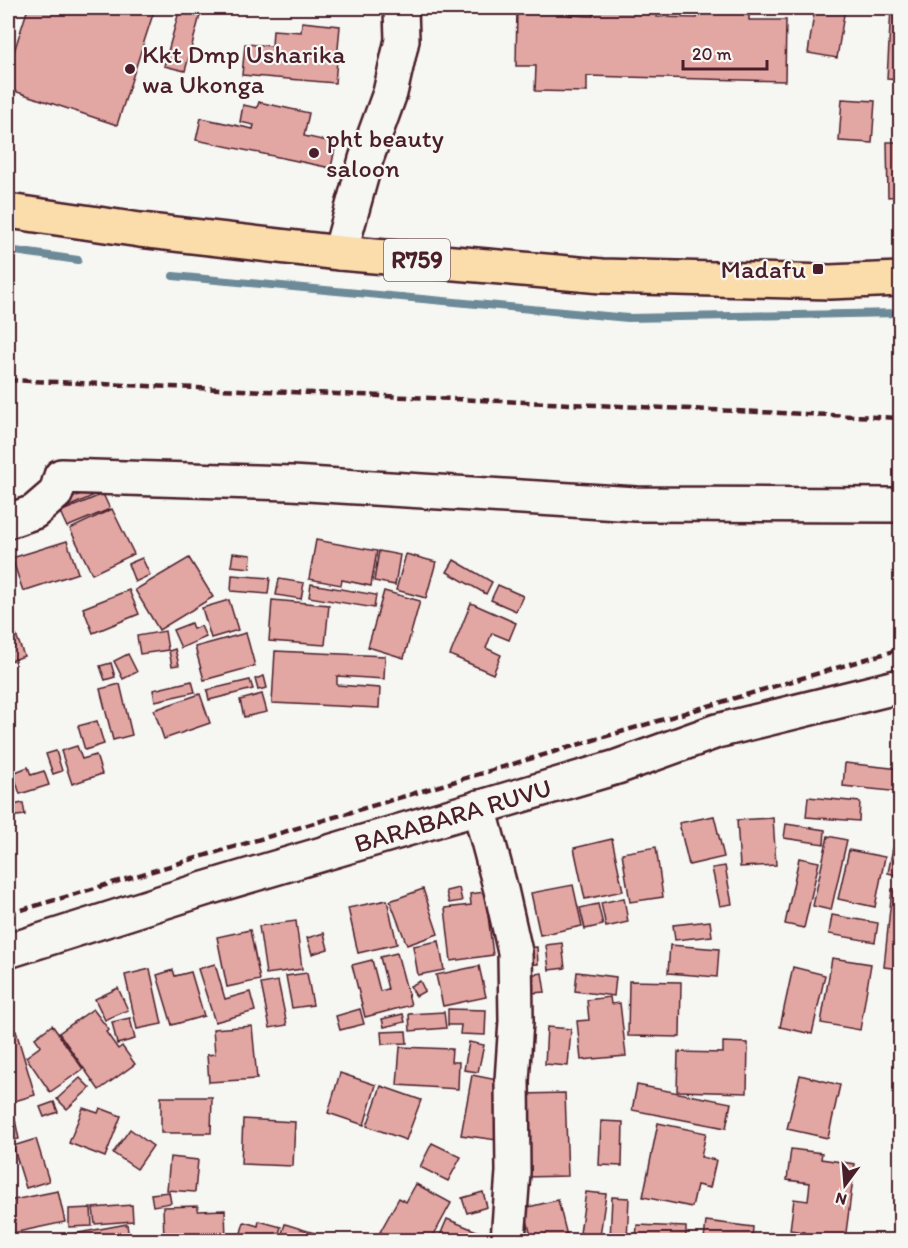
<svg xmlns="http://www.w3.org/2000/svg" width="908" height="1248" font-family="Itim,sans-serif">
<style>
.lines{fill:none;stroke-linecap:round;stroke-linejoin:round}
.stream{stroke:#6c8a98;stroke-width:8}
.building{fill:#e2a7a3;stroke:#4a1f2b;stroke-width:1.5}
.minor-casing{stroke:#4a1f2b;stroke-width:38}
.major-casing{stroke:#4a1f2b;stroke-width:38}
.minor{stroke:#f6f6f2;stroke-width:33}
.major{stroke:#faddab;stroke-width:33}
.rail{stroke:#4a1f2b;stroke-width:4.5;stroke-dasharray:9 4.5;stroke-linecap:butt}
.poi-dot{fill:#4a1f2b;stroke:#f6f6f2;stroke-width:2}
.labels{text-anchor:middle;stroke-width:4.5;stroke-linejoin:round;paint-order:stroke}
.shield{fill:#f6f6f2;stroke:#7e6067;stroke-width:1.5}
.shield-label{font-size:24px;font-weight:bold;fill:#4a1f2b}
.poi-label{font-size:26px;fill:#4a1f2b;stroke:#f6f6f2;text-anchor:start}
.street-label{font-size:26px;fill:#4a1f2b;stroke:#f6f6f2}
</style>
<rect width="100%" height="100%" fill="#f6f6f2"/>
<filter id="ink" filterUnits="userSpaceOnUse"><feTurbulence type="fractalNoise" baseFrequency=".0167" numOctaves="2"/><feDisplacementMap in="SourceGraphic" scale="12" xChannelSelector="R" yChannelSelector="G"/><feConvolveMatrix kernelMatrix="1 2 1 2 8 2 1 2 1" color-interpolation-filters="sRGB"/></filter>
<g filter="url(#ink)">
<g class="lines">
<!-- stream -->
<g class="stream">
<path d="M8 250 78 260"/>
<path d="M173 276 628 318 900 313"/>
</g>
</g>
<!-- building -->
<g class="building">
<path d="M28 8H143L154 11 117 125 8 89V70Z"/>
<path d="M180 8H202L185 71 164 66Z"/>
<path d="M517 8H570L569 15 593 16 594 8H657V17L697 18V8H749V20H786L785 81 587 76V92L535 91 536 66H516Z"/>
<path d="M570 8H594L593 16 569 15Z"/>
<path d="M815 8H845L837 58 808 53Z"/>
<path d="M891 8H900V80L887 79Z"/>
<path d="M302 22 340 26 335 83 242 75 245 44 272 46 273 30 301 32Z"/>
<path d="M842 99 875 101 872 143 839 141Z"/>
<path d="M259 102 309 113 304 136 336 143 331 168 196 140 201 118 253 129 254 125 240 122 243 105 257 108Z"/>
<path d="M887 142H900V196L888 197Z"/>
<path d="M94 488 97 494 57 512 55 506Z"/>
<path d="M103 494 110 509 67 527 60 512Z"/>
<path d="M112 509 134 554 92 574 70 529Z"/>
<path d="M316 540 377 551 371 586 342 580 341 585 309 579Z"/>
<path d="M67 541 78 573 23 591 12 558Z"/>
<path d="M379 551 400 555 395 585 374 581Z"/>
<path d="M233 553 251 555 250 568 231 566Z"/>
<path d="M406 554 436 562 426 598 396 590Z"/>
<path d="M142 558 150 575 135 582 128 564Z"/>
<path d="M189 558 213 597 159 630 135 590Z"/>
<path d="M454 560 492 582 486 594 447 572Z"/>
<path d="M232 575 270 578 268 594 231 591Z"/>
<path d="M279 579 304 583 301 599 276 595Z"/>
<path d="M311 584 376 595 374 608 309 597Z"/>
<path d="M498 585 523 596 516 611 491 600Z"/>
<path d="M129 590 139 614 93 633 83 608Z"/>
<path d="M384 591 420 601 404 658 368 647Z"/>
<path d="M229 600 238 630 211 638 202 608Z"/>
<path d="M272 600 329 605 325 645 269 641Z"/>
<path d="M471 603 516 623 509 640 492 633 486 648 501 655 493 674 450 655Z"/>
<path d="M191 623 193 629 201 626 206 637 181 648 173 630Z"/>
<path d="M12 624 24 656 8 662V626Z"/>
<path d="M165 631 168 650 140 654 137 636Z"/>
<path d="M246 633 255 666 204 680 195 647Z"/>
<path d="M175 649 179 665 172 666 169 651Z"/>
<path d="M275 651 385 656 384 679 337 676V685L380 688 379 708 272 703Z"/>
<path d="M128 654 137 672 123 679 114 661Z"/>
<path d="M111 663 115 677 105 680 100 666Z"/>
<path d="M264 676 267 688 258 690 255 679Z"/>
<path d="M250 680 253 689 209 700 207 690Z"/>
<path d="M192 681 195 692 155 701 153 690Z"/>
<path d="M120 684 132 735 113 740 100 689Z"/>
<path d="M200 694 210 723 164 739 154 710Z"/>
<path d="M262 694 267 712 244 717 240 700Z"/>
<path d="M97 721 104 744 85 750 78 726Z"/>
<path d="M77 746 82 759 96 755 102 774 72 784 61 751Z"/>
<path d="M56 751 62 771 53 774 46 754Z"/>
<path d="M845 763 900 769V792L843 786Z"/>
<path d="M28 767 31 775 44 771 49 785 20 794 13 773Z"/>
<path d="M808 797 860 802 859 821 806 817Z"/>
<path d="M23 803 25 815 8 817V806Z"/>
<path d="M714 816 724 857 689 865 679 823Z"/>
<path d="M773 818 776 865 740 867 737 820Z"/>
<path d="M786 824 825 830 824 844 784 838Z"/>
<path d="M828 836 847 840 831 910 813 906Z"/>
<path d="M612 839 623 891 585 899 574 848Z"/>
<path d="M656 847 663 897 630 902 622 853Z"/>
<path d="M893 848 900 850V876L888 873Z"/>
<path d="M849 850 885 857 875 907 838 899Z"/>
<path d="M799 858 819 862 804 928 785 924Z"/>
<path d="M725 866 732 904 720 906 712 868Z"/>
<path d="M573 885 582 926 540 935 531 893Z"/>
<path d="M459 888 462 901 449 903 446 891Z"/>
<path d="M423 889 438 934 407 945 390 901Z"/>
<path d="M892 889H900V969L884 967Z"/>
<path d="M485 892 493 955 451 961 445 908 471 905 470 894Z"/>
<path d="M624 898 628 922 606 927 601 903Z"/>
<path d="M387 900 397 944 358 953 348 908Z"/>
<path d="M598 904 603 925 585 929 580 908Z"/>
<path d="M832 915 878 923 875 942 829 934Z"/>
<path d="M296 921 302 969 266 974 259 926Z"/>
<path d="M710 921 712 936 675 940 673 925Z"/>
<path d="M250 930 260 980 227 987 217 937Z"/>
<path d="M324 933 328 949 312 954 307 938Z"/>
<path d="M439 941 444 970 418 975 413 946Z"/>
<path d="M562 943 565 968 549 970 546 945Z"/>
<path d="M670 945 719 949 717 977 668 973Z"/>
<path d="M537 947 538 964 523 965 522 948Z"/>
<path d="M397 953 411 1005 365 1017 352 965 372 960 380 991 388 989 380 957Z"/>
<path d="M832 958 871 964 860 1030 821 1023Z"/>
<path d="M215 964 225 999 250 992 255 1011 215 1022 198 969Z"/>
<path d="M479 966 486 997 443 1006 436 975Z"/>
<path d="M793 967 825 975 812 1034 780 1027Z"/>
<path d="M150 969 162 1024 137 1029 125 975Z"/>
<path d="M173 970 175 976 191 972 204 1016 172 1025 157 975Z"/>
<path d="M577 972 616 977 614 996 575 991Z"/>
<path d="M307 973 313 1005 292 1008 286 976Z"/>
<path d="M542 973 545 992 531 993 528 975Z"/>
<path d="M278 981 287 1025 270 1028 261 984Z"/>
<path d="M420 981 425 991 416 996 410 986Z"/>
<path d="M629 981 681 982 680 1037 628 1036Z"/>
<path d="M118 988 128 1010 105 1020 95 999Z"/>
<path d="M610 997 611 1004 620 1003 626 1056 581 1060 577 1021 589 1020 587 1000Z"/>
<path d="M897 1007 900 1008V1031L895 1030Z"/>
<path d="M93 1009 109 1030 106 1032 118 1049 122 1046 135 1064 99 1090 59 1033Z"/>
<path d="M360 1009 364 1024 340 1030 336 1016Z"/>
<path d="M448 1009 486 1010 485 1035 460 1034 461 1025H448Z"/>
<path d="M444 1012 446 1028 410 1031 409 1014Z"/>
<path d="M403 1014 405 1022 384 1027 382 1019Z"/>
<path d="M130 1018 135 1039 117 1044 112 1022Z"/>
<path d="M52 1025 83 1069 50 1092 26 1057 41 1046 35 1038Z"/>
<path d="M252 1026 257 1079 209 1082 207 1055 215 1054 213 1029Z"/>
<path d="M547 1027 571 1029 568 1066 545 1064Z"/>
<path d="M16 1031 35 1095 8 1103V1033Z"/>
<path d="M406 1031 407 1043 382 1044 381 1032Z"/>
<path d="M469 1042 484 1045 478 1072 464 1070Z"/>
<path d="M723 1042 748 1043 747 1093 677 1091 678 1052 723 1053Z"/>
<path d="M400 1047 452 1049 451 1062H459L458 1089 397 1085Z"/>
<path d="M340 1073 376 1085 364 1125 328 1113Z"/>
<path d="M472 1075 507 1082 497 1140 461 1135Z"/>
<path d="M800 1075 840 1085 828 1138 787 1129Z"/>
<path d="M80 1078 90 1088 67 1109 57 1099Z"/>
<path d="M637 1085 731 1103 726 1128 632 1110Z"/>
<path d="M381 1086 421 1100 406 1140 367 1126Z"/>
<path d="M565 1093 568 1176 524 1177 522 1094Z"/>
<path d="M161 1097H212L211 1133H161Z"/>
<path d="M54 1102 58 1112 44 1117 40 1107Z"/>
<path d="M900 1102V1132L894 1130Z"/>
<path d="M12 1105 19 1139 8 1141V1106Z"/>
<path d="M83 1108 98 1113 100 1108 121 1116 105 1157 69 1143Z"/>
<path d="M243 1119 295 1122 293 1166 241 1164Z"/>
<path d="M601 1121 623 1122 622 1166 599 1165Z"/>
<path d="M658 1123 706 1133 701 1157 716 1160 710 1188 697 1185 692 1207 643 1197Z"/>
<path d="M130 1129 153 1146 137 1169 113 1153Z"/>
<path d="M36 1139 49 1181 26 1188 13 1146Z"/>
<path d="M432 1143 461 1157 448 1181 420 1167Z"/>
<path d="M791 1149 822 1153 821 1159 855 1164 845 1240H803L804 1232 790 1230 794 1199 808 1201 810 1183 787 1180Z"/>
<path d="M170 1157 198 1160 195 1192 167 1190Z"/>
<path d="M416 1184 451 1203 431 1240H395L380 1232 399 1198 406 1202Z"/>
<path d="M58 1191 65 1222 8 1234V1201Z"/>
<path d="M169 1192 171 1203 153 1206 151 1194Z"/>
<path d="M483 1192 487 1207 467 1213 462 1198Z"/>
<path d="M586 1192 606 1194 600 1236 580 1233Z"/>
<path d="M612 1197 629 1198 627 1240H610Z"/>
<path d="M558 1200 568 1240H532L524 1208Z"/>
<path d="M132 1205 133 1221 95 1224 93 1208Z"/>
<path d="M198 1206V1211L225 1210 226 1240H164L163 1207Z"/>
<path d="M91 1208 92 1226 69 1227V1209Z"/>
<path d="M447 1219 479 1232 476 1240H438Z"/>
<path d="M259 1221 281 1227 277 1240H239L244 1222 258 1226Z"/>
<path d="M706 1221 753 1227 752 1240H704Z"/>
<path d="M127 1224 129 1240H75L73 1234Z"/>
<path d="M285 1224 337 1240H280Z"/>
<path d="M637 1225 686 1227V1240H636Z"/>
</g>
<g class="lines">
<!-- minor casing -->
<g class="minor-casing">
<g id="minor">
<path d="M340 253 366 159 390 93 402 40 401 8"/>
<path d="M8 521 34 512 56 493 61 476 291 483 636 504 894 505"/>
<path d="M479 807 501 890 515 952 516 1021 512 1081 513 1172 508 1240"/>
<path id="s1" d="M8 951 204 889 617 767 717 731 900 686"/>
</g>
</g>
<!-- major casing -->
<g class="major-casing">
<path id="major" d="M8 211 140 230 340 253 602 276 830 282 900 279"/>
</g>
<!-- minor -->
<use href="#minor" class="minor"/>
<!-- major -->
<use href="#major" class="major"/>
<!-- rail -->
<g class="rail">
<path d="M8 380 900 418"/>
<path d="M8 914 900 649"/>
</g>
</g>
</g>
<!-- markers -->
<g class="poi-dot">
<circle cx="130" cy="69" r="6"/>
<circle cx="314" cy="153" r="6"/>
<rect x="812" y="263" width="12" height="12" rx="3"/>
</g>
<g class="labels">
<!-- shield labels -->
<rect class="shield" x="384" y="239" width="66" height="42" rx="4.5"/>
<g class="shield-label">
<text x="417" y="268">R759</text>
</g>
<!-- poi labels -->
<g class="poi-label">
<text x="142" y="63">Kkt Dmp Usharika<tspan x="142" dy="30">wa Ukonga</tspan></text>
<text x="326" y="147">pht beauty<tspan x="326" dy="30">saloon</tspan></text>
<text x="806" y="278" text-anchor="end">Madafu</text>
</g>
<!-- street labels -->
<g class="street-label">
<text dy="9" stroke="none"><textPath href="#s1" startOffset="465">BARABARA RUVU</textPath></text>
</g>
</g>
<!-- margin -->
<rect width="908" height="1248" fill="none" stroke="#f6f6f2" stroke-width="30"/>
<rect x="15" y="15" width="878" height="1218" fill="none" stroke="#4a1f2b" stroke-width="2" filter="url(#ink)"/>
<!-- north arrow -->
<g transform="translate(845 1185) rotate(196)" stroke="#f6f6f2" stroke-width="4.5" paint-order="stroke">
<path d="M0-4.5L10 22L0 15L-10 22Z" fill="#4a1f2b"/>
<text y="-9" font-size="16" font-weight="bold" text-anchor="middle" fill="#4a1f2b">N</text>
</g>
<!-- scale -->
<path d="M683 60v9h84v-9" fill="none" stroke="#4a1f2b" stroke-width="3"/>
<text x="692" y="60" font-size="18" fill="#4a1f2b" stroke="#f6f6f2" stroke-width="4.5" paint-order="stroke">20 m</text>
</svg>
